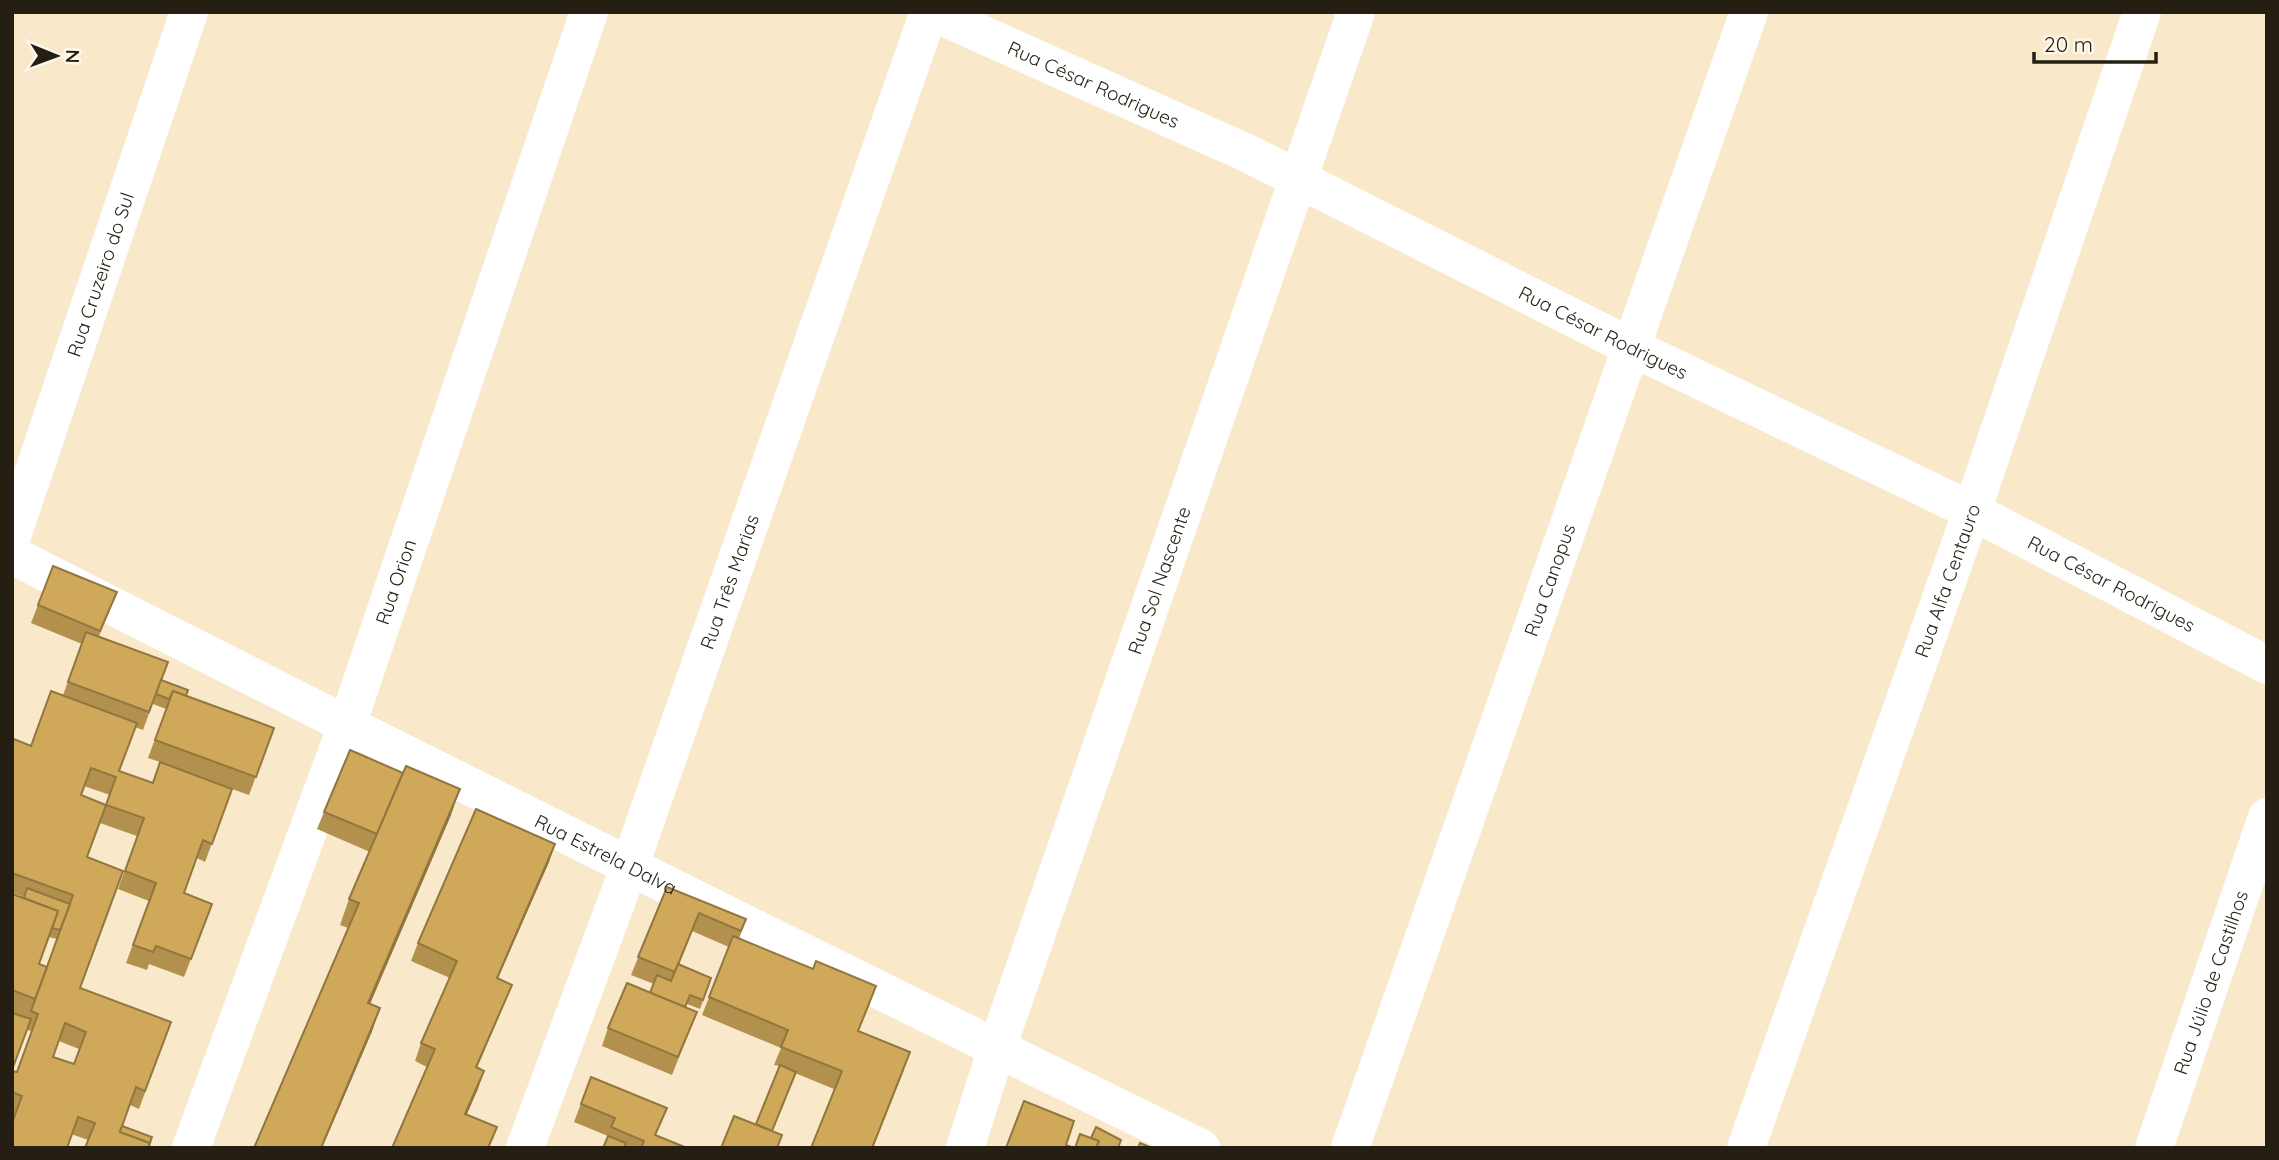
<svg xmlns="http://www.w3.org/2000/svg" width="2279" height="1160" font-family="Quicksand,sans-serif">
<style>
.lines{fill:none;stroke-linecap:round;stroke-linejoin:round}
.street{stroke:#fff;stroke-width:38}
.wall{fill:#b2904d;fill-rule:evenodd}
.shaded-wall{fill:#91763f}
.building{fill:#cfa85a;stroke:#91763f;stroke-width:2;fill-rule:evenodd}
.labels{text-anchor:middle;stroke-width:5;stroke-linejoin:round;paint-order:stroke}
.street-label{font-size:19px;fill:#251f13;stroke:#fef7eb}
</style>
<rect width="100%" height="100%" fill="#f9e9ca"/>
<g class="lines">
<!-- street -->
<g class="street">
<path id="s1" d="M932 12 1249 154 1631 347 1972 511 2267 665"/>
<path id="s2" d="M12 536 189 12"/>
<path id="s3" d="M12 555C407 756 803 954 1201 1148"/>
<path id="s4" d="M191 1148 347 725 589 12"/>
<path id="s5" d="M525 1148 630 865 929 12"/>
<path id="s6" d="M965 1148 997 1048 1356 12"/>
<path id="s7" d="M1350 1148 1749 12"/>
<path id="s8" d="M1746 1148 1972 511 2142 12"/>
<path id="s9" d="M2154 1148 2267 817"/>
</g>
</g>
<!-- wall -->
<g class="wall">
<path d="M38 605 110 610 99 636 168 662 143 730 135 727 119 771 152 783 160 762 148 758 166 709 153 704 161 680 186 696 274 728 249 795 232 789 205 862 197 858 184 893 212 904 184 977 149 964 147 970 126 963 149 901 118 889 137 836 100 823 87 857 80 988 171 1022 139 1109 130 1105 88 1140 12 1113V1071L17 1072 32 1031 27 1030 12 1070V894L24 897 12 893V745L31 746 63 695 82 644 31 623ZM84 786 110 795 106 805 81 795ZM49 937 57 939 47 967 39 964ZM59 1041 79 1049 74 1064 53 1057Z"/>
<path d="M324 812 451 815 370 1004 380 1008 371 1034 348 928 340 925 349 899 370 852 317 829Z"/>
<path d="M555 844 549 862 498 978 512 985 505 1002 477 1068 484 1071 467 1114 489 1148 427 1067 415 1061 421 1043 450 978 411 961 418 943Z"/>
<path d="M667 887 746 919 739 939 870 1004 858 1032 904 1070 873 1148H811L834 1089 795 1073 756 1124 779 1066 774 1065 781 1048 702 1015 729 947 692 931 679 964 711 978 700 1009 687 1004 685 1007 697 1012 672 1075 602 1046 608 1028 650 993 654 984 631 975Z"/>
<path d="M591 1077 656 1135 687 1148H603L608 1136 574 1122Z"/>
</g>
<!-- shaded-wall -->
<g class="shaded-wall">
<path d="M460 789 451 815 359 1029 368 1003Z"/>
<path d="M555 844 549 862 490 996 497 978Z"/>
<path d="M512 985 505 1002 469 1085 476 1067Z"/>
<path d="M380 1008 371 1034 322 1148H321Z"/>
<path d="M484 1071 478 1089 459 1132 465 1114Z"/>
</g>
<!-- building -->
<g class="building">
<path d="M53 566 117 592 100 631 38 605Z"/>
<path d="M86 632 168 662 149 712 68 682Z"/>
<path d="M161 680 188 690 186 696 173 691 169 699 156 694Z"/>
<path d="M51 691 137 723 119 771 153 783 160 762 232 789 212 844 203 840 184 893 212 904 191 959 156 946 153 952 133 945 156 883 125 871 144 818 106 805 116 777 91 768 81 795 106 805 87 857 123 871 80 988 171 1022 145 1091 136 1087 120 1132 150 1143 148 1148H85L95 1123 78 1117 67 1148H12V1123L22 1096 12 1092V1071L17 1072 38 1014 31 1011 73 895 12 873V745L14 739 31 746ZM65 1023 86 1032 74 1064 53 1057Z"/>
<path d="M173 691 274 728 256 777 155 740Z"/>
<path d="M350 750 403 773 377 834 324 812Z"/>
<path d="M406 766 460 789 368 1003 380 1008 321 1148H254L359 903 349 899Z"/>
<path d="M476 809 555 844 497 978 512 985 476 1067 484 1071 465 1114 497 1127 488 1148H392L435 1049 421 1043 457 961 418 943Z"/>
<path d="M667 887 746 919 741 931 699 913 675 972 638 957Z"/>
<path d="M27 888 70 904 60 930 52 928 58 911 24 898Z"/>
<path d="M12 894 58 911 39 964 47 967 35 999 12 990Z"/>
<path d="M733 936 813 969 816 961 876 986 858 1031 910 1052 872 1148H811L842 1071 781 1047 788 1030 709 997Z"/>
<path d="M678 964 711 978 703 1000 690 995 685 1007 650 993 657 975 671 981Z"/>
<path d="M627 983 697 1012 678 1057 608 1028Z"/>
<path d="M12 1013 31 1019 12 1070Z"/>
<path d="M780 1065 796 1072 772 1131 756 1124Z"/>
<path d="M591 1077 667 1108 655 1135 687 1148H641L644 1141 611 1127 615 1118 581 1104Z"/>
<path d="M1024 1101 1074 1121 1066 1145 1074 1148H1006Z"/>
<path d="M734 1116 782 1135 777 1148H721Z"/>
<path d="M122 1126 152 1137 148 1148 150 1143 120 1132Z"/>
<path d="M1096 1127 1121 1140 1118 1148H1096L1099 1141 1091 1138Z"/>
<path d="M1080 1134 1099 1141 1096 1148H1075Z"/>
<path d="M608 1136 626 1143 624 1148H603Z"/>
<path d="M1140 1143 1152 1148H1138Z"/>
</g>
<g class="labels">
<!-- street labels -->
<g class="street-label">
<text dy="7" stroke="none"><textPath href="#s1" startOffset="177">Rua César Rodrigues</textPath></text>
<text dy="7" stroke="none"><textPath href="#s2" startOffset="276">Rua Cruzeiro do Sul</textPath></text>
<text dy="7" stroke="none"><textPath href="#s1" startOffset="744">Rua César Rodrigues</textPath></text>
<text dy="7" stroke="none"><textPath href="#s6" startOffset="600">Rua Sol Nascente</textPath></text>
<text dy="7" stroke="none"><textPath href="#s7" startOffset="602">Rua Canopus</textPath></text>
<text dy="7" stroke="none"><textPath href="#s5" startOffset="602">Rua Três Marias</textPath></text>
<text dy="7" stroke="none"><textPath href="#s8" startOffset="602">Rua Alfa Centauro</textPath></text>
<text dy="7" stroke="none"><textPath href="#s4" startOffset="602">Rua Orion</textPath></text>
<text dy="7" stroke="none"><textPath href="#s1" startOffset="1311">Rua César Rodrigues</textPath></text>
<text dy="7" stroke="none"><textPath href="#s3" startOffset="665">Rua Estrela Dalva</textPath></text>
<text dy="7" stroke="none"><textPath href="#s9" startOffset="175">Rua Júlio de Castilhos</textPath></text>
</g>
</g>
<!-- border -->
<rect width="2279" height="1160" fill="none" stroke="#251f13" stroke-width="28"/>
<!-- north arrow -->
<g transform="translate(56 56) rotate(91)" stroke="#fef7eb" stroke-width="5" paint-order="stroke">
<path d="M0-5L12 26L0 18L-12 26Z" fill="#251f13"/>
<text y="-10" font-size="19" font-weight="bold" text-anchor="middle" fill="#251f13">N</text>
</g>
<!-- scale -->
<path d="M2034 52v10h122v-10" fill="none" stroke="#251f13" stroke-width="3.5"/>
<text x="2044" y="52" font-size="21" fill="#251f13" stroke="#fef7eb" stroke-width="5" paint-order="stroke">20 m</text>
</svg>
